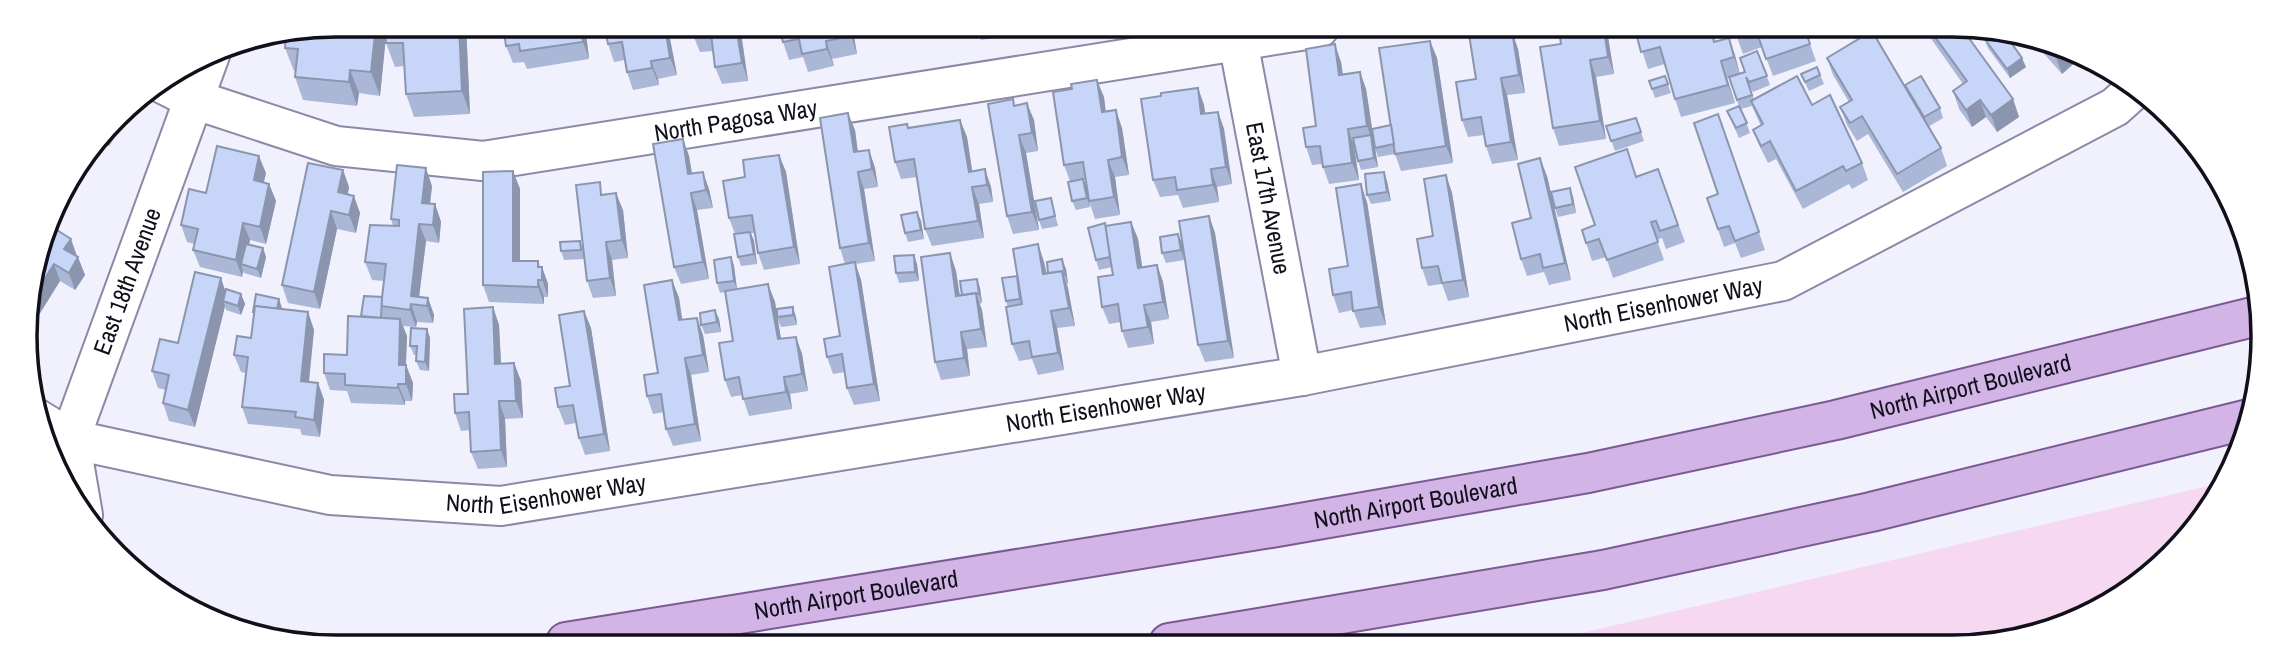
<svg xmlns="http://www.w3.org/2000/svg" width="2288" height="672" font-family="'Archivo Narrow',sans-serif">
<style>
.green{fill:#f6d8f1}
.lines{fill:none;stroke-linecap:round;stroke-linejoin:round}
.minor-casing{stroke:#8c89a6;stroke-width:42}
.primary-casing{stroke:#7b5a94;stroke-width:42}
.minor{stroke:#fff;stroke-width:38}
.primary{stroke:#d2b5e6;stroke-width:38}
.wall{fill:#abb7d6}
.shaded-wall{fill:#8b95ae}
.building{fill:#c7d5f9;stroke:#8b95ae;stroke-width:2}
.labels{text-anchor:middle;stroke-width:6;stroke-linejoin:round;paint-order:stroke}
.street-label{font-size:24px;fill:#100f1a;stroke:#fff}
.rim{fill:none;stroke:#100f1a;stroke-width:3.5}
</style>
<rect width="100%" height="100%" fill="#f1f0fd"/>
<!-- green -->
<path class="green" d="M2225 482 2222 491 2158 570 2089 616 1992 645 1535 644Z"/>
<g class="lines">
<!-- minor casing -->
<g class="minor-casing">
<g id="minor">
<path id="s1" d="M1223 28 1238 41 1302 376"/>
<path id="s2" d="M161 83 193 99 336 146 483 161 1319 28"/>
<path id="s3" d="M36 418 70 439 330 495 501 506 1302 376 1783 281 2115 107 2136 88"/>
<path id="s4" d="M83 515 70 439 211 52"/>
</g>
</g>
<!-- primary casing -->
<g class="primary-casing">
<g id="primary">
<path id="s5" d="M566 642 1277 527 1588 473 1836 420 2257 316"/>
<path d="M1169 643 1603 570 1871 512 2249 419"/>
</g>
</g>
<!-- minor -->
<use href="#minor" class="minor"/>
<!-- primary -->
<use href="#primary" class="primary"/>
</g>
<!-- wall -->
<g class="wall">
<path d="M466 25 470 114 414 117 406 94 404 66 395 67 386 43V37L380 96 359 93 357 106 303 100 295 77V71H294L285 48Z"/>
<path d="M503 25H585L589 59 527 69 524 62 513 63 506 46Z"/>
<path d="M604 25 670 39 677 75 658 79 659 85 633 90 627 72 625 60 614 62 608 44Z"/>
<path d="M740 26 748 81 722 84 715 67 713 51 700 52 693 35Z"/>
<path d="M852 26 857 54 832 59 834 66 808 72 803 57 789 60 783 42Z"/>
<path d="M892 26 916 27 917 30 895 34Z"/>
<path d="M976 27H1006L1008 36 981 40Z"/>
<path d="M1468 28 1497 29 1499 33 1518 49 1525 93 1507 95 1518 160 1492 164 1486 146 1484 135 1468 137 1462 120 1476 79Z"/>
<path d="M1559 29H1606L1608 37 1614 74 1596 77 1606 139 1559 146 1553 128 1561 44Z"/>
<path d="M1635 29H1712L1715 41 1729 38 1740 74 1745 72 1757 51 1770 85 1753 92 1750 87 1754 99 1812 105 1862 163 1868 180 1852 189 1849 184 1803 209 1776 159 1768 163 1760 147 1753 130 1761 126 1752 106 1741 109 1750 133 1739 138 1727 111 1739 106 1729 78H1727L1735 103 1681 117 1675 99 1665 64 1648 69Z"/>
<path d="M1734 29 1805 30 1816 61 1773 76 1762 47 1743 54Z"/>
<path d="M1857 30H1888L1875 37 1906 89 1940 108 1943 118 1928 127 1941 148 1947 166 1903 192 1868 134 1857 141 1847 125 1840 107 1849 102 1833 75 1827 58 1861 38Z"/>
<path d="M1925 30H1963L2013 99 2019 117 1997 132 1986 117 1972 127 1959 109 1953 91 1963 84Z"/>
<path d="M2029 37 2080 58 2062 74Z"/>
<path d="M1984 38 2026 67 2010 78 1988 48Z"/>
<path d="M1430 41 1437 58 1453 163 1401 171 1395 154 1378 157 1375 148 1391 125Z"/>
<path d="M1341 62 1343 74 1360 72 1366 89 1378 167 1361 170 1358 161 1355 146H1354L1359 180 1329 184 1322 164 1312 165 1306 147 1316 126Z"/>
<path d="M1817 67 1824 84 1809 91 1801 74Z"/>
<path d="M1665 76 1671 93 1655 98 1649 81Z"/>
<path d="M1198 88 1204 105 1205 114 1218 112 1224 129 1232 184 1217 187 1219 202 1183 208 1178 195 1160 197 1153 180 1161 96Z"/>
<path d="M1104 97 1105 111 1122 128 1129 175 1115 177 1120 215 1095 219 1089 201 1086 180H1084L1087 188 1090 207 1076 210 1072 201 1070 181 1064 165Z"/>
<path d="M1015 105 1034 120 1038 151 1026 153 1039 230 1013 234 1007 216Z"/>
<path d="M1718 114 1765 250 1741 258 1735 243 1724 247 1707 198 1718 194Z"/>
<path d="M1636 118 1644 141 1615 151 1606 126Z"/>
<path d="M960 120 967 137 972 171 991 187 993 202 979 204 984 238 932 246 925 229 917 177 901 179 895 162 909 128Z"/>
<path d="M116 121 119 130 109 146 101 141Z"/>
<path d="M855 130 858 152 869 150 875 168 878 187 864 189 875 261 855 264 861 280 880 401 854 405 847 388 845 372 833 374 827 357 840 336 845 264 840 248Z"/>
<path d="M683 139 689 156 692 174 709 189 713 208 697 210 709 279 681 284 674 267Z"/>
<path d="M779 155 786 172 800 264 764 270 758 253 755 233H751L754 241 757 264 741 266 738 257 735 234 729 218 745 177Z"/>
<path d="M1658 169 1685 242 1666 249 1662 238 1657 240 1664 260 1613 278 1606 257 1592 261 1586 243 1595 225 1636 176Z"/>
<path d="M343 170 349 187 348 194 360 213 356 233 337 229 320 309 288 303 282 285Z"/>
<path d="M513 171 520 189V261L542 267 548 284V297H544V304L489 302 483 285Z"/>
<path d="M266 173 264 182 269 184 276 201 266 244 250 240 249 244 263 248 266 257 261 278 244 273 243 271 242 277 200 267 193 250 195 244 187 242 181 225 206 193Z"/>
<path d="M1446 175 1452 193 1469 297 1448 301 1442 284 1428 286 1422 268 1433 236Z"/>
<path d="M1547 176 1571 280 1549 285 1544 272 1527 276 1521 259 1531 218Z"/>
<path d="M1387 181 1391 201 1371 204 1367 195Z"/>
<path d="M432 186 430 204H435L441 222 439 243 426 241 419 297 428 298 434 315 433 323 417 322 416 327 403 326 407 336 406 365 413 383 412 401H405V405L351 403 347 391 330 390 324 373 347 355 362 317 382 297 384 281 372 280 365 262 393 226 391 219Z"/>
<path d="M1570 188 1573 197 1576 213 1558 217 1555 208Z"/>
<path d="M604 194 623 210 628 258 612 260 616 296 593 298 587 281 584 259 564 260 561 251 580 241 583 247Z"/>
<path d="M1051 198 1058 226 1042 229 1039 220Z"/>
<path d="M1367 202 1386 325 1360 328 1353 310 1339 313 1333 295 1348 266Z"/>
<path d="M917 212 921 221 924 239 908 242 905 233Z"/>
<path d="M1209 216 1215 233 1234 358 1205 362 1198 345Z"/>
<path d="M1131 222 1138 239 1142 267 1157 265 1163 282 1169 319 1151 322 1154 344 1128 348 1122 331 1121 322 1109 324 1102 307 1113 275 1112 267 1099 270 1096 260 1106 226Z"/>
<path d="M49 225 77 256 85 275 75 290 60 281 27 334Z"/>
<path d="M1182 243 1184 260 1166 263 1162 253Z"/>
<path d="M1038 244 1044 262 1047 274 1066 269 1068 284H1067L1075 326 1057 328 1064 370 1038 375 1032 359 1019 361 1012 344 1008 307 1006 301 1017 276Z"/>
<path d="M950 253 956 271 960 295H962L977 279 980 288 982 303 979 304 982 310 987 347 967 349 970 376 941 380 935 362Z"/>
<path d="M731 257 734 266 737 289 768 284 775 302 777 316V309L796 317 797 325 781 327 777 318 781 339 796 337 802 354 808 391 790 394 792 409 749 416 742 395 731 397 725 380 733 341 725 292 720 293 717 283Z"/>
<path d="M917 264 919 281 899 283 896 273Z"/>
<path d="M672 280 679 298 682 320 697 318 703 335 709 372 691 375 701 441 673 446 666 429 664 412 653 414 647 396 658 373Z"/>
<path d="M226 291 241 294 245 304 241 315 226 310 225 306 195 427 169 421 163 403 166 390 158 388 152 371Z"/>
<path d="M493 307 499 325 501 364 514 363 521 381 523 418 505 419 507 467 478 469 471 452 470 430 461 431 455 413 468 394Z"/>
<path d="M282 308V309L308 312 314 330 309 382 318 383 324 400 320 437 302 435 300 429 248 424 242 407 246 373 241 372 234 355 251 338 254 314 253 312Z"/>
<path d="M584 311 591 328 610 451 585 455 579 438 576 423 565 425 558 407 570 386Z"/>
<path d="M719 319 721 332 705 334 701 325Z"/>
<path d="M427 329 430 338 429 371 420 370 416 361 417 355H414L410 346Z"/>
</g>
<!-- shaded-wall -->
<g class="shaded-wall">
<path d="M376 25H387L380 96 371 72Z"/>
<path d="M459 25H466L470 114 462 91Z"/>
<path d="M581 25H585L589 59 583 42Z"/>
<path d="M665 26 670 39 677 75 670 58Z"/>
<path d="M736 26H740L748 81 742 63Z"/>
<path d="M849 26H852L857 54 851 36Z"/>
<path d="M1604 29H1606L1608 37 1614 74 1608 57Z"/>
<path d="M1512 31 1518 49 1525 93 1519 75Z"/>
<path d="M1729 38 1735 55 1740 74 1734 57Z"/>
<path d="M826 41 832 59 834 66 827 49Z"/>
<path d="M1430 41 1437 58 1453 163 1446 146Z"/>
<path d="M1335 44 1341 62 1345 92 1339 75Z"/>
<path d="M2062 51 2080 58 2062 74 2056 57Z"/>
<path d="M2022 58 2026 67 2010 78 2007 69Z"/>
<path d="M1590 60 1596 77 1606 139 1600 121Z"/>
<path d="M651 61 658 79 659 85 652 68Z"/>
<path d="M1721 61 1727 78 1735 103 1728 85Z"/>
<path d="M350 70 359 93 357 106 349 82Z"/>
<path d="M1360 72 1366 89 1378 167 1374 158 1371 137 1367 126Z"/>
<path d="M1501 78 1507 95 1518 160 1511 142Z"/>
<path d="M1097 80 1104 97 1108 129 1102 112Z"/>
<path d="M1198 88 1204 105 1208 132 1201 114Z"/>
<path d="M2013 99 2019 117 1997 132 1991 115Z"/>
<path d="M1980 100 1986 117 1972 127 1966 110Z"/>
<path d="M1027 103 1034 120 1038 151 1032 133Z"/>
<path d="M1116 110 1122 128 1129 175 1122 157Z"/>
<path d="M1218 112 1224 129 1232 184 1226 167Z"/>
<path d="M848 113 855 130 860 170 854 152Z"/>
<path d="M960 120 967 137 975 189 969 172Z"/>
<path d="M116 121 119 130 109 146 105 135Z"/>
<path d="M1348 129 1354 146 1359 180 1352 163Z"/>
<path d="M1019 135 1026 153 1039 230 1032 212Z"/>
<path d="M683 139 689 156 695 192 688 174Z"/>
<path d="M869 150 875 168 878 187 872 169Z"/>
<path d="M779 155 786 172 800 264 794 247Z"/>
<path d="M259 156 266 173 260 197 254 180Z"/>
<path d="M1540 158 1547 176 1571 280 1565 263Z"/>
<path d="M1108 160 1115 177 1120 215 1114 197Z"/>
<path d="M81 166 55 209 54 207 57 198Z"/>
<path d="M426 168 432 186 428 220 422 203Z"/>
<path d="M985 169 991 187 993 202 987 185Z"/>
<path d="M1211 169 1217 187 1219 202 1213 185Z"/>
<path d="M343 170 349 187 344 210 338 192Z"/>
<path d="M513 171 520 189V278L513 261Z"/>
<path d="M703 172 709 189 713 208 706 190Z"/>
<path d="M858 172 864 189 875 261 869 243Z"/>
<path d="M1384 172 1387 181 1391 201 1387 192Z"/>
<path d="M1446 175 1452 193 1469 297 1463 280Z"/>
<path d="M1083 179 1087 188 1090 207 1087 198Z"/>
<path d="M269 184 276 201 266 244 260 227Z"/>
<path d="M1361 184 1367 202 1386 325 1379 307Z"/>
<path d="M972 187 979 204 984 238 978 221Z"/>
<path d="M1570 188 1573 197 1576 213 1573 204Z"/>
<path d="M616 193 623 210 628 258 622 240Z"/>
<path d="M691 193 697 210 709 279 703 262Z"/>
<path d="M354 196 360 213 356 233 349 215Z"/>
<path d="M435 204 441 222 439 243 433 225Z"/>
<path d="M331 211 337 229 320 309 314 292Z"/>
<path d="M917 212 921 221 924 239 921 230Z"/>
<path d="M1209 216 1215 233 1234 358 1228 341Z"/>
<path d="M1131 222 1138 239 1145 285 1138 268Z"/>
<path d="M243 223 250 240 245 265 241 264 243 271 242 277 236 260Z"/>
<path d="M419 224 426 241 418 305 411 296Z"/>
<path d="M750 232 754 241 757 264 754 254Z"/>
<path d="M1178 234 1182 243 1184 260 1181 250Z"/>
<path d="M71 239 77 256 64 249Z"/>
<path d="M606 242 612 260 616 296 610 278Z"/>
<path d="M1038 244 1044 262 1050 292 1043 274Z"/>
<path d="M263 248 266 257 261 278 257 269Z"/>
<path d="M950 253 956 271 962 313 956 296Z"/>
<path d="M914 255 917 264 919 281 915 272Z"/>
<path d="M78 257 85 275 75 290 69 273Z"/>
<path d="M731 257 734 266 737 290 734 281Z"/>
<path d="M1062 259 1066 269 1068 284 1065 275Z"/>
<path d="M538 261 542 273V267L548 284V297L538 267Z"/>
<path d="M855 262 861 280 880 401 874 384Z"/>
<path d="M54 264 60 281 27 334 25 315 28 305Z"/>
<path d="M1157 265 1163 282 1169 319 1163 302Z"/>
<path d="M1062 271 1068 288 1075 326 1069 308Z"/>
<path d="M221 278 227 296 223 301 225 306 195 427 188 410Z"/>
<path d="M977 279 980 288 982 303 979 294Z"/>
<path d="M538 280 544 297V304L538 287Z"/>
<path d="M672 280 679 298 685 338 679 320Z"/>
<path d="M768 284 775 302 784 357 778 339Z"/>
<path d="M976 293 982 310 987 347 981 329Z"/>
<path d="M241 294 245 304 241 315 238 306Z"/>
<path d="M428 298 434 315 433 323 427 306Z"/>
<path d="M279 299 282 308 279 325 275 316Z"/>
<path d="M411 304 417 322 416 327 410 310Z"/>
<path d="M1144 305 1151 322 1154 344 1148 327Z"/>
<path d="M493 307 499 325 502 382 495 364Z"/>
<path d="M793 307 796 317 797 325 793 315Z"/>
<path d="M715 310 719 319 721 332 717 322Z"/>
<path d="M584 311 591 328 610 451 604 434Z"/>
<path d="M1051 311 1057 328 1064 370 1058 353Z"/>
<path d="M308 312 314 330 307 399 301 381Z"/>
<path d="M697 318 703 335 709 372 703 355Z"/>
<path d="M400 319 407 336 405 382 399 365Z"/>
<path d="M427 329 430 338 429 371 425 362Z"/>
<path d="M961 332 967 349 970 376 964 358Z"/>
<path d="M796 337 802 354 808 391 802 374Z"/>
<path d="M685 358 691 375 701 441 695 424Z"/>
<path d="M514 363 521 381 523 418 516 401Z"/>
<path d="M406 365 413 383 412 401 406 384Z"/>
<path d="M784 377 790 394 792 409 786 392Z"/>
<path d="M318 383 324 400 320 437 314 420Z"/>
<path d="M398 384 405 401V405L398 388Z"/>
<path d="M499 401 505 419 507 467 501 450Z"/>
</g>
<!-- building -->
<g class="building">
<path d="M336 24 376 25 371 72 350 70 349 82 295 77 298 49 285 48 286 34Z"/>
<path d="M385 25H459L462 91 406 94 403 43H386Z"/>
<path d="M503 25H581L583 42 520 51 519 44 506 46Z"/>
<path d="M604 25 665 26 670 58 651 61 652 68 627 72 622 42 608 44Z"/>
<path d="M692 26H736L742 63 715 67 711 33 693 35Z"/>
<path d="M779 26H849L851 36 826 41 827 49 802 54 799 39 783 42Z"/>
<path d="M1468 28 1495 29 1496 34 1512 31 1519 75 1501 78 1511 142 1486 146 1481 117 1462 120 1456 82 1476 79Z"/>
<path d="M1559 29H1604L1608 57 1590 60 1600 121 1553 128 1540 47 1561 44Z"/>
<path d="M1635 29H1711L1714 42 1729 38 1734 57 1721 61 1728 85 1675 99 1660 47 1641 52Z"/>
<path d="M1734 29 1805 30 1810 44 1766 59 1756 30 1736 37Z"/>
<path d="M1930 30H1963L2013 99 1991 115 1980 100 1966 110 1953 91 1967 81Z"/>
<path d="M1995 30H2002L2022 58 2007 69 1984 38Z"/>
<path d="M1872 31 1941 148 1897 174 1862 116 1850 123 1840 107 1852 100 1827 58Z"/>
<path d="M1430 41 1446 146 1395 154 1379 48Z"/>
<path d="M2044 43 2062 51 2056 57Z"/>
<path d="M1335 44 1339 75 1360 72 1367 126 1348 129 1352 163 1323 167 1320 146 1306 147 1303 128 1316 126 1306 49Z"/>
<path d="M1757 51 1767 76 1749 82 1746 77 1752 95 1737 100 1729 77 1745 72 1740 58Z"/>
<path d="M1817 67 1820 75 1805 82 1801 74Z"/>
<path d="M1665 76 1668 84 1652 89 1649 81Z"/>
<path d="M1797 76 1812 105 1830 95 1862 163 1846 171 1843 166 1796 191 1770 141 1761 146 1753 130 1763 124 1751 101Z"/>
<path d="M1921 76 1940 108 1924 117 1905 85Z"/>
<path d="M1097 80 1102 112 1116 110 1122 157 1108 160 1114 197 1089 201 1083 162 1064 165 1053 92 1072 89 1071 84Z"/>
<path d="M1198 88 1201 114 1218 112 1226 167 1211 169 1213 185 1177 190 1175 177 1153 180 1141 99 1161 96V93Z"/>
<path d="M1013 99 1014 106 1027 103 1032 133 1019 135 1032 212 1007 216 988 104Z"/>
<path d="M1739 106 1747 123 1736 128 1727 111Z"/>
<path d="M848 113 854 152 869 150 872 169 858 172 869 243 840 248 820 118Z"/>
<path d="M1718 114 1759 232 1735 241 1729 226 1718 229 1707 198 1718 194 1694 123Z"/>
<path d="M1636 118 1641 132 1611 141 1606 126Z"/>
<path d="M960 120 969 172 985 169 987 185 972 187 978 221 925 229 914 159 895 162 889 127 907 124 908 128Z"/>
<path d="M1391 125 1394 144 1375 148 1372 129Z"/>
<path d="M1371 135 1374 158 1358 161 1353 138Z"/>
<path d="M683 139 688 174 703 172 706 190 691 193 703 262 674 267 653 144Z"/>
<path d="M217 146 259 156 254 180 269 184 260 227 243 223 236 260 193 250 198 229 181 225 189 189 206 193Z"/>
<path d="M1627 149 1636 177 1658 169 1678 225 1660 231 1656 221 1651 222 1658 242 1607 260 1599 239 1586 243 1582 230 1595 225 1575 167Z"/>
<path d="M779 155 794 247 758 253 752 215 729 218 723 181 745 177 743 160Z"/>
<path d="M1540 158 1565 263 1543 268 1540 254 1521 259 1512 223 1531 218 1518 164Z"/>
<path d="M308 163 343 170 338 192 354 196 349 215 331 211 314 292 282 285Z"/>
<path d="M397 165 426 168 422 203 435 204 433 225 419 224 411 296 428 298 427 306 411 304 410 310 381 306 386 264 365 262 370 225 399 226V220L391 219Z"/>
<path d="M513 171V261H538V267H542V280H538V287L483 285V172Z"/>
<path d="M1384 172 1387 192 1367 195 1365 174Z"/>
<path d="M1446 175 1463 280 1442 283 1438 266 1422 268 1417 239 1433 236 1424 179Z"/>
<path d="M1083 179 1087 198 1072 201 1068 182Z"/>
<path d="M600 182 601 195 616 193 622 240 606 242 610 278 587 281 576 185Z"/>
<path d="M1361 184 1379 307 1353 311 1351 292 1333 295 1329 269 1348 266 1336 188Z"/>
<path d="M1570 188 1573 204 1555 208 1551 192Z"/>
<path d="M1051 198 1055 216 1039 220 1035 201Z"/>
<path d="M917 212 921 230 905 233 901 215Z"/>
<path d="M1209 216 1228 341 1198 345 1179 221Z"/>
<path d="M1131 222 1138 268 1157 265 1163 302 1144 305 1148 327 1122 331 1118 304 1102 307 1098 277 1113 275 1105 226Z"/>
<path d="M1105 223 1110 257 1096 260 1088 228Z"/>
<path d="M49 225 71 239 64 249 78 257 69 273 54 264 28 305Z"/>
<path d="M750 232 754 254 738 257 734 234Z"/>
<path d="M1178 234 1181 250 1162 253 1160 237Z"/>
<path d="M580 241 581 250 561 251 560 242Z"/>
<path d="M246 244 263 248 257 269 241 264Z"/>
<path d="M1038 244 1043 274 1062 271 1069 308 1051 311 1058 353 1032 357 1029 341 1012 344 1006 307 1022 304 1013 249Z"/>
<path d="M950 253 956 296 976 293 981 329 961 332 964 358 935 362 921 257Z"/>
<path d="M914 255 915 272 896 273 894 256Z"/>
<path d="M731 257 734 281 717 283 714 260Z"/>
<path d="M1062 259 1065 275H1063L1062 271 1048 273 1047 262Z"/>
<path d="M855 262 874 384 847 388 842 354 827 357 824 339 840 336 829 267Z"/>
<path d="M195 272 221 278 188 410 163 403 169 375 152 371 160 339 178 343Z"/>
<path d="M1017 276 1020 299 1006 301 1002 278Z"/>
<path d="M977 279 979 294H976V293L962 295 960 281Z"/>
<path d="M672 280 679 320 697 318 703 355 685 358 695 424 666 429 661 394 647 396 644 375 658 373 644 285Z"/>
<path d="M768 284 778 339 796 337 802 374 784 377 786 392 743 399 739 377 725 380 719 343 733 341 725 291Z"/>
<path d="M226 289 241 294 238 306 223 301Z"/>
<path d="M256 294 279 299 277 309 255 306 254 312H253Z"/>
<path d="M364 296 382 297 381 318 361 316Z"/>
<path d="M255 306 308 312 301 381 318 383 314 420 295 417 296 412 242 407 248 357 234 355 237 336 251 338Z"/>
<path d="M493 307 495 364 514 363 516 401H499L501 450 471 452 469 412 455 413 454 394H468L464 309Z"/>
<path d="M793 307V315L777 317V309Z"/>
<path d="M715 310 717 322 701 325 700 313Z"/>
<path d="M584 311 604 434 579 438 573 405 558 407 555 388 570 386 559 315Z"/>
<path d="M348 316 400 319 399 365H406V384H398V388L345 385V374L324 373V354L347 355Z"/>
<path d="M411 328 427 329 425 362 416 361 417 346H410Z"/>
</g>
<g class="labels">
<!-- street labels -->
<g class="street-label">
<text dy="8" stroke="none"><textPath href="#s2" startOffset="590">North Pagosa Way</textPath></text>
<text dy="8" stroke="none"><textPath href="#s1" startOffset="180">East 17th Avenue</textPath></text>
<text dy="8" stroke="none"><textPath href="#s4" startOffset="245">East 18th Avenue</textPath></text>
<text dy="8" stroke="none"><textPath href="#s3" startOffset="1657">North Eisenhower Way</textPath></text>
<text dy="8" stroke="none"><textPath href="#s5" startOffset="1428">North Airport Boulevard</textPath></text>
<text dy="8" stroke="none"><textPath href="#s3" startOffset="1090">North Eisenhower Way</textPath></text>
<text dy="8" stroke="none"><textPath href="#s3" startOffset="523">North Eisenhower Way</textPath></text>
<text dy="8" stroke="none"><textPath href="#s5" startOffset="861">North Airport Boulevard</textPath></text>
<text dy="8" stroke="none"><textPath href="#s5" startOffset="294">North Airport Boulevard</textPath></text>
</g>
</g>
<!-- crop -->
<path d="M0 0H2288V672H0ZM336 37H1952A299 299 0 0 1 2251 336V336A299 299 0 0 1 1952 635H336A299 299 0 0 1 37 336V336A299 299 0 0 1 336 37Z" fill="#fff" fill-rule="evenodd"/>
<path class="rim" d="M336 37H1952A299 299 0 0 1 2251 336V336A299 299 0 0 1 1952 635H336A299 299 0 0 1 37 336V336A299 299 0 0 1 336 37Z"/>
</svg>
